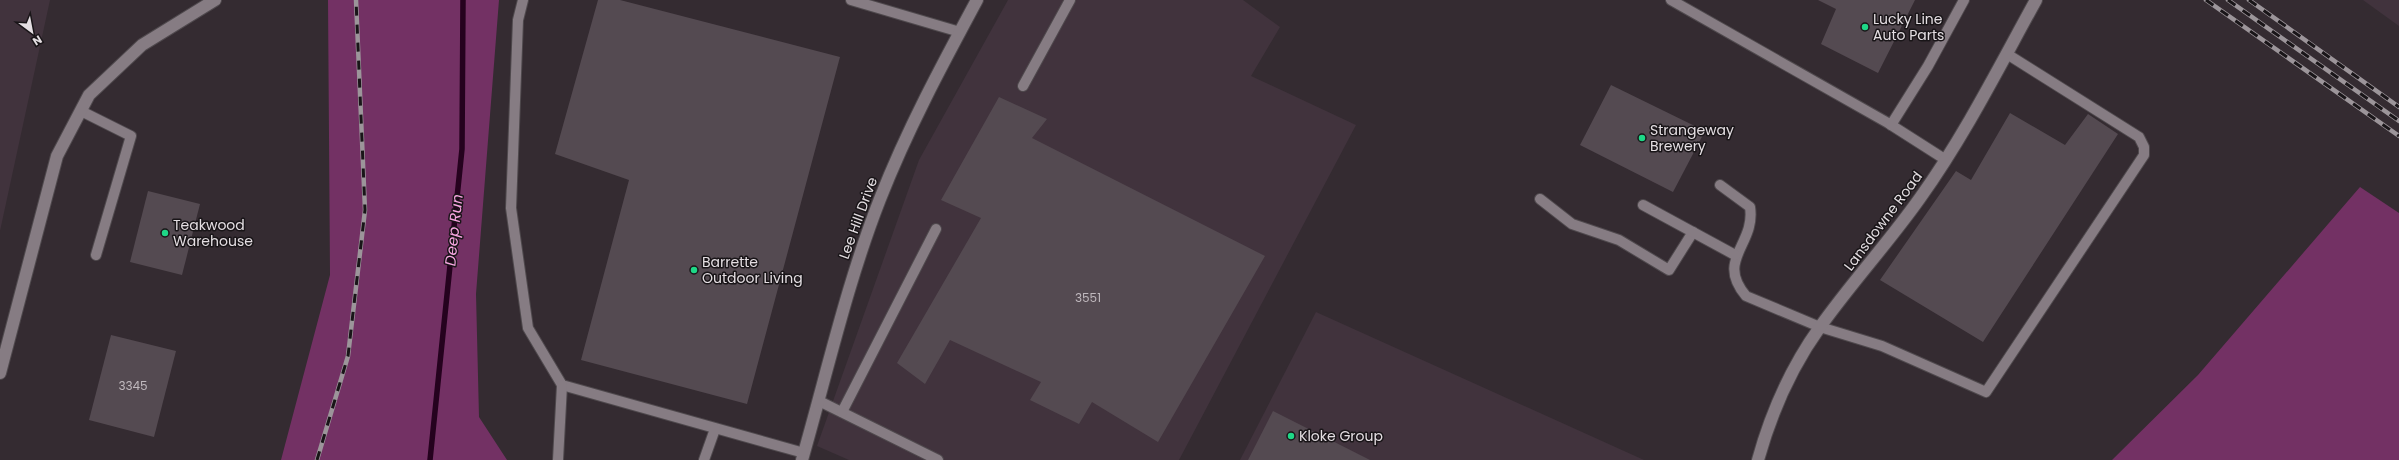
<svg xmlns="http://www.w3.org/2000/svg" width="2399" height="460" font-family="Poppins,sans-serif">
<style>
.built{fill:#41333d}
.green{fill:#733164}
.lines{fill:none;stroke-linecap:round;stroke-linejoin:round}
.stream{stroke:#25021e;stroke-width:5.5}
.building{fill:#544a51}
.lane-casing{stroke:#4f494d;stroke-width:12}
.street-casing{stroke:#4f494d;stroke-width:14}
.secondary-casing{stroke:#4f494d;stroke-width:14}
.lane{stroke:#867c83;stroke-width:10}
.street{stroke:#867c83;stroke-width:12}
.secondary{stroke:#867c83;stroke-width:12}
.rail-casing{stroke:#9c959a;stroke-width:4.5}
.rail{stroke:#191518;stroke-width:3;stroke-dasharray:9;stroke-linecap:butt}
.poi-dot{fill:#1ed887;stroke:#191518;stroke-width:1.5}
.labels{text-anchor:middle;stroke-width:3;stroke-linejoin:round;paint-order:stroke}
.number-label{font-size:12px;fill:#c0b9be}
.poi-label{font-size:14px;fill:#e4dee2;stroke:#191518;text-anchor:start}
.street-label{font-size:14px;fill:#e4dee2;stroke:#191518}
.water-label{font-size:15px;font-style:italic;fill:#f8a6e2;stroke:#191518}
</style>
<rect width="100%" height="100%" fill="#342b31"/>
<!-- built -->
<g class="built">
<path d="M0 0H50L0 231Z"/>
<path d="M1008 0H1243L1280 27 1251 76 1356 125 1179 460H849L817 446 919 160Z"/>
<path d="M2363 0H2399V26Z"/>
<path d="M1316 312 1644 460H1240Z"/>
</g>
<!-- green -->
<g class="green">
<path d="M328 0H499L476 294 479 417 507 460H281L330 275Z"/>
<path d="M2360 187 2399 213V460H2112L2198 375Z"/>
</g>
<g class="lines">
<!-- stream -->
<path class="stream" d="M430 460 462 149 463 0"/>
</g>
<!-- building -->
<g class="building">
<path d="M598 0H620L840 57 747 404 581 360 629 180 555 154Z"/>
<path d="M1818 0H1915L1878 73 1821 44 1836 9Z"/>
<path d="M1611 85 1705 131 1673 192 1580 145Z"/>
<path d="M999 97 1047 119 1032 138 1265 256 1158 442 1092 402 1079 424 1030 400 1041 382 950 340 925 384 897 363 981 218 941 200Z"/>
<path d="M2010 113 2065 145 2088 114 2118 134 1983 342 1880 280 1956 171 1971 180Z"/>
<path d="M148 191 200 204 182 275 130 262Z"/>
<path d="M111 335 176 351 154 437 89 420Z"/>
<path d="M1273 411 1370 460H1248Z"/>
</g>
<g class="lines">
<!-- lane casing -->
<g class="lane-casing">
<g id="lane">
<path d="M523 0 518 20 511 208 528 328 562 385 804 453"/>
<path d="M851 0 960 32"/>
<path d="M1671 0 1888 123 1946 160"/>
<path d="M1023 86 1070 0"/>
<path d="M81 111 131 136 96 255"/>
<path d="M1891 125 1928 66 1964 0"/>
<path d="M1720 185 1750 207C1756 245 1715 259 1746 296L1820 327 1882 346 1986 392 2144 155V147L2139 137 2007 54"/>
<path d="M1540 199 1572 224 1619 240 1669 270 1693 232"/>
<path d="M1643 205 1735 255"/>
<path d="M819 401 938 460"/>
<path d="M842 412 936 229"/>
<path d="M558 460 562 385"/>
<path d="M704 460 715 429"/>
</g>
</g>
<!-- street casing -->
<g class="street-casing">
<g id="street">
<path d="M0 373 57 156 89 95 142 45 215 0"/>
<path d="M802 460C827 373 847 283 880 199 907 130 942 65 977 0"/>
</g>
</g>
<!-- secondary casing -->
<g class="secondary-casing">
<path id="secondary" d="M1758 460C1771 413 1792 366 1820 327 1852 282 1889 242 1920 198 1965 135 1999 67 2036 0"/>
</g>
<!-- lane -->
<use href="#lane" class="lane"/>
<!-- street -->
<use href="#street" class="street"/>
<!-- secondary -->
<use href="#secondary" class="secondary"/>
<!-- rail casing -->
<g class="rail-casing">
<g id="rail">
<path d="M2206 0 2399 136"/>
<path d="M2228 0 2399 121"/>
<path d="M2249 0 2399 107"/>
<path d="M317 460 348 356 365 210 356 0"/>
</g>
</g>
<!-- rail -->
<use href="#rail" class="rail"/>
</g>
<!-- markers -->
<g class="poi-dot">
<circle cx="1865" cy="27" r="4"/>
<circle cx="1642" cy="138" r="4"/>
<circle cx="165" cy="233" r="4"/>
<circle cx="694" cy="270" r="4"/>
<circle cx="1291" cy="436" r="4"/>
</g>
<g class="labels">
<!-- number labels -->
<g class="number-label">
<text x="1088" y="302">3551</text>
<text x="133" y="390">3345</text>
</g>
<!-- poi labels -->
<g class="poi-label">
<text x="1873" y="24">Lucky Line<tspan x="1873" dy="16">Auto Parts</tspan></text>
<text x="1650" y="135">Strangeway<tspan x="1650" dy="16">Brewery</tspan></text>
<text x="173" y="230">Teakwood<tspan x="173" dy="16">Warehouse</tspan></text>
<text x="702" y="267">Barrette<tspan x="702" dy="16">Outdoor Living</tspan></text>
<text x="1299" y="441">Kloke Group</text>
</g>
<!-- street labels -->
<g class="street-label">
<text transform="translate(858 218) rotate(-70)" y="5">Lee Hill Drive</text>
<text transform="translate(1883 221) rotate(-53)" y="5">Lansdowne Road</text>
</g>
<!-- water labels -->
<g class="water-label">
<text transform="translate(454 230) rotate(-84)" y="5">Deep Run</text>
</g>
</g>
<!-- north arrow -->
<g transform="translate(32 32) rotate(148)" stroke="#191518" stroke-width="3" paint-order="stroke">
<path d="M0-3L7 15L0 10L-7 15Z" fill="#e4dee2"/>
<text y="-6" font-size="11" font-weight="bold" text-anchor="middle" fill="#e4dee2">N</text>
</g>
</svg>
